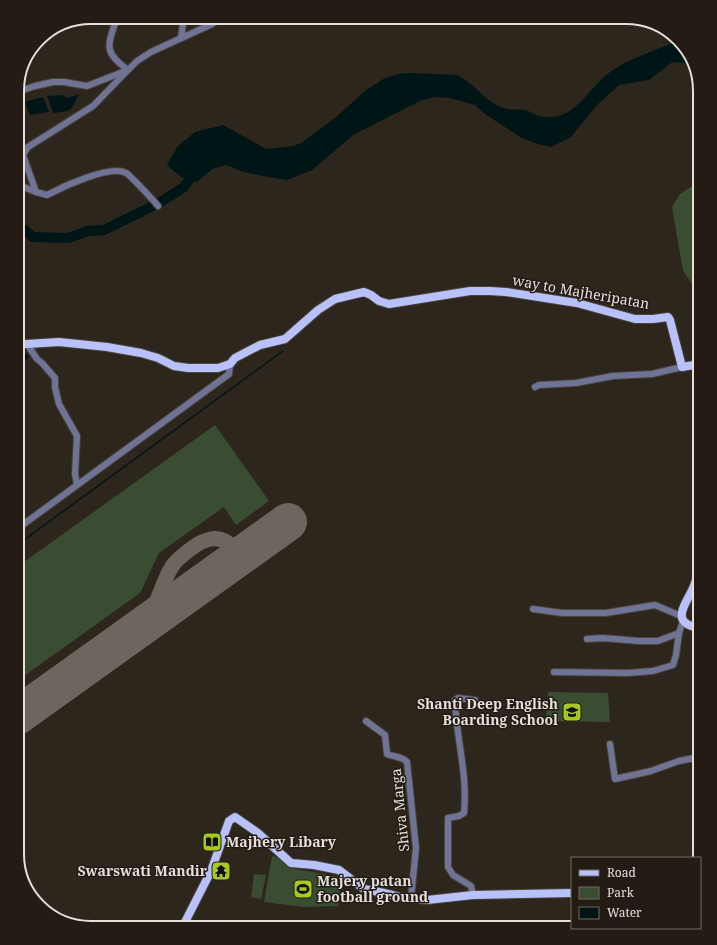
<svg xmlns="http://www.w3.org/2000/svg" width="717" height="945" font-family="'Noto Serif',serif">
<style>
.green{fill:#3a4d33}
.water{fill:#001516}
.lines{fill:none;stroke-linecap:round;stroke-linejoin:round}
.stream{stroke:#001516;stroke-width:1.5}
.canal{stroke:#001516;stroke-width:6}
.river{stroke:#001516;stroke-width:10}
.taxiway{stroke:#6c665e;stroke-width:15}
.runway{stroke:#6c665e;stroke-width:38}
.minor-casing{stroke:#4a443b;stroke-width:8}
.major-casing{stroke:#4a443b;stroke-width:10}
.minor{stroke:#6f7395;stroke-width:6}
.major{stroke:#b9c1fa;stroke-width:8}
.labels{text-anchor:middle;stroke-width:3;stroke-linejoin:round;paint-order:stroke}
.street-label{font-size:14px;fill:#e4dfd9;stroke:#241c14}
.poi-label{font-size:14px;font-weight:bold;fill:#e4dfd9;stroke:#241c14;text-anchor:end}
.rim{fill:none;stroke:#e4dfd9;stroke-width:2}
</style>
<rect width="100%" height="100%" fill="#2d261d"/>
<!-- green -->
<g class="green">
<path d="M700 181V295L683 271 672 207 680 194Z"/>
<path d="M215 425 269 501 236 525 224 507 159 553 140 593 17 681V567Z"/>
<path d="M548 692 608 693 610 722 546 721Z"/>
<path d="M272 856 282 859 295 869 341 877 338 906 304 907 264 902Z"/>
<path d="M254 874 266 875 261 899 251 897Z"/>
</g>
<!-- water -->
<g class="water">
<path d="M679 42 688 50 692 64 676 62 671 63 649 80 619 85 597 105 571 137 551 147 538 144 522 138 485 114 475 105 450 98 435 97 422 100 353 135 312 170 287 180 268 177 244 172 226 165 212 169 197 182C183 180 177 174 167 165L177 147 195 132 223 125 266 149 293 146 301 143 335 118 365 91 385 78 398 74 411 73 457 75C473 82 488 104 504 108 510 110 518 109 525 110 530 111 534 115 539 116 574 124 586 90 610 72 628 59 651 52 673 43Z"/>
<path d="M79 94C71 111 72 111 53 113L47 96 63 95 67 98Z"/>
<path d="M43 97 49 112 30 115 25 102Z"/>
</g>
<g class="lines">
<!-- stream -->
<path class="stream" d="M17 545 283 351"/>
<!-- canal -->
<path class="canal" d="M17 355 25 357"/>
<!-- river -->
<path class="river" d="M17 224 33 237 68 238 88 231 104 230 159 203 184 187 196 170"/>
<!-- taxiway -->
<path class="taxiway" d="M133 633C138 628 144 624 148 618 159 602 162 581 173 565 178 558 198 542 207 540 213 538 219 538 225 541 231 544 236 550 237 557 240 586 211 581 194 590"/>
<!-- runway -->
<path class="runway" d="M17 716 288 522"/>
<!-- minor casing -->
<g class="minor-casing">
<g id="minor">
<path d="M110 17 116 21C107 46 104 53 128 70L93 106 28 147 23 155 36 192 47 195C62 187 111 164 126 173 130 175 155 202 158 206"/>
<path d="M181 38 184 17"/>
<path d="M17 92 35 86 53 82H64L87 86 128 70 137 61 151 52 212 24 222 17"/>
<path d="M17 186 19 185 36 192"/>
<path d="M27 344 37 359 42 363 55 378V387L59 404 77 436 75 474 77 485"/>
<path d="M535 387 539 385 576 383 613 376 652 374 682 367"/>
<path d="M17 529 229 374 230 364"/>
<path d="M533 609 562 613H606L655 605 681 616"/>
<path d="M587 639 603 638 639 641H658L679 633"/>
<path d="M554 672 628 673 653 671 673 665 676 655 679 633 683 621"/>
<path d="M366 721 385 735 387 754C393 757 402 756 407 762L416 848 411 898"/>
<path d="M610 744 615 779 651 771 679 761 700 757"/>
<path d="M473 895 471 886 453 875 448 867V818L459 816 464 813C468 774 456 738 455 700L458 698 475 700"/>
</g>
</g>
<!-- major casing -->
<g class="major-casing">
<g id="major">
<path d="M17 344H27L59 342 107 347 141 353 158 358 174 366 188 368H218L230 364 235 358 260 345 285 339 318 310 335 299 364 292 371 295 379 301 389 304 470 291H490L506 292 577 303 635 319H653L668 317 670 320 682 367 700 364"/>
<path d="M700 628C669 623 685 606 693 588 696 582 697 575 700 569"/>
<path d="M697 858 700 853"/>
<path d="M182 928 211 871 229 821 235 817 258 833 291 863 314 865 339 870 364 889 384 893 400 897 427 900 473 895 572 893"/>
</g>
</g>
<!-- minor -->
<use href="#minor" class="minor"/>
<!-- major -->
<use href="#major" class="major"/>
</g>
<!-- icons -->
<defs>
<g id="school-square" transform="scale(1)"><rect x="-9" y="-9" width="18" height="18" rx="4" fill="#a7c820" stroke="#241c14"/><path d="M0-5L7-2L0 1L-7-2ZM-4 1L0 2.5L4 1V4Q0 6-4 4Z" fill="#111"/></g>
<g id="library-square" transform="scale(1)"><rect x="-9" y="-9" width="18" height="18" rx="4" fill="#a7c820" stroke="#241c14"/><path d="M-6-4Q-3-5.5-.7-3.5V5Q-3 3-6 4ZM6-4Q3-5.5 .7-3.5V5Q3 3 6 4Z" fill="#111"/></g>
<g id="temple-square" transform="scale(1)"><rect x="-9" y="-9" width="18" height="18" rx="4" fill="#a7c820" stroke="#241c14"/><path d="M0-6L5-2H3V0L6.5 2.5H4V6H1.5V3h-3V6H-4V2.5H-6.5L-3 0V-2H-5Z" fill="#111"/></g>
<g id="stadium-square" transform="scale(1)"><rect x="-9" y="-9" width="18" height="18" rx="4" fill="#a7c820" stroke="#241c14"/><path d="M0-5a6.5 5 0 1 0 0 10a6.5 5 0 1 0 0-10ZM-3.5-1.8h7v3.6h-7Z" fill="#111"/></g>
</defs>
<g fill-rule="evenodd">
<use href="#school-square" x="572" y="712"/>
<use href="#library-square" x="212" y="842"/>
<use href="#temple-square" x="221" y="871"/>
<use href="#stadium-square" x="303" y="889"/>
</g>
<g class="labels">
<!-- street labels -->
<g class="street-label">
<text transform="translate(581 292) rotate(10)" y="5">way to Majheripatan</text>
<text transform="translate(400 810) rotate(-96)" y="5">Shiva Marga</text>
</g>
<!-- poi labels -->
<g class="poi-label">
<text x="558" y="709">Shanti Deep English<tspan x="558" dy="16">Boarding School</tspan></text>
<text x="226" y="847" text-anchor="start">Majhery Libary</text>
<text x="207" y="876">Swarswati Mandir</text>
<text x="317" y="886" text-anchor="start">Majery patan<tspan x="317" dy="16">football ground</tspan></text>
</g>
</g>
<!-- crop -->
<path d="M0 0H717V945H0ZM91 24H626A67 67 0 0 1 693 91V854A67 67 0 0 1 626 921H91A67 67 0 0 1 24 854V91A67 67 0 0 1 91 24Z" fill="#241c14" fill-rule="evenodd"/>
<path class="rim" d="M91 24H626A67 67 0 0 1 693 91V854A67 67 0 0 1 626 921H91A67 67 0 0 1 24 854V91A67 67 0 0 1 91 24Z"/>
<!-- legend -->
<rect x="571" y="857" width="130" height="72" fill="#241c14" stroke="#716a63"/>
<rect x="579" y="870" width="20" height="6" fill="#b9c1fa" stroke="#716a63"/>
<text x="607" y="877" font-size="12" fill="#e4dfd9">Road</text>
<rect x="579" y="887" width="20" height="12" fill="#3a4d33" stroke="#716a63"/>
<text x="607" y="897" font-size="12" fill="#e4dfd9">Park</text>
<rect x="579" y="907" width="20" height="12" fill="#001516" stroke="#716a63"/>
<text x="607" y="917" font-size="12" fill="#e4dfd9">Water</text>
</svg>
